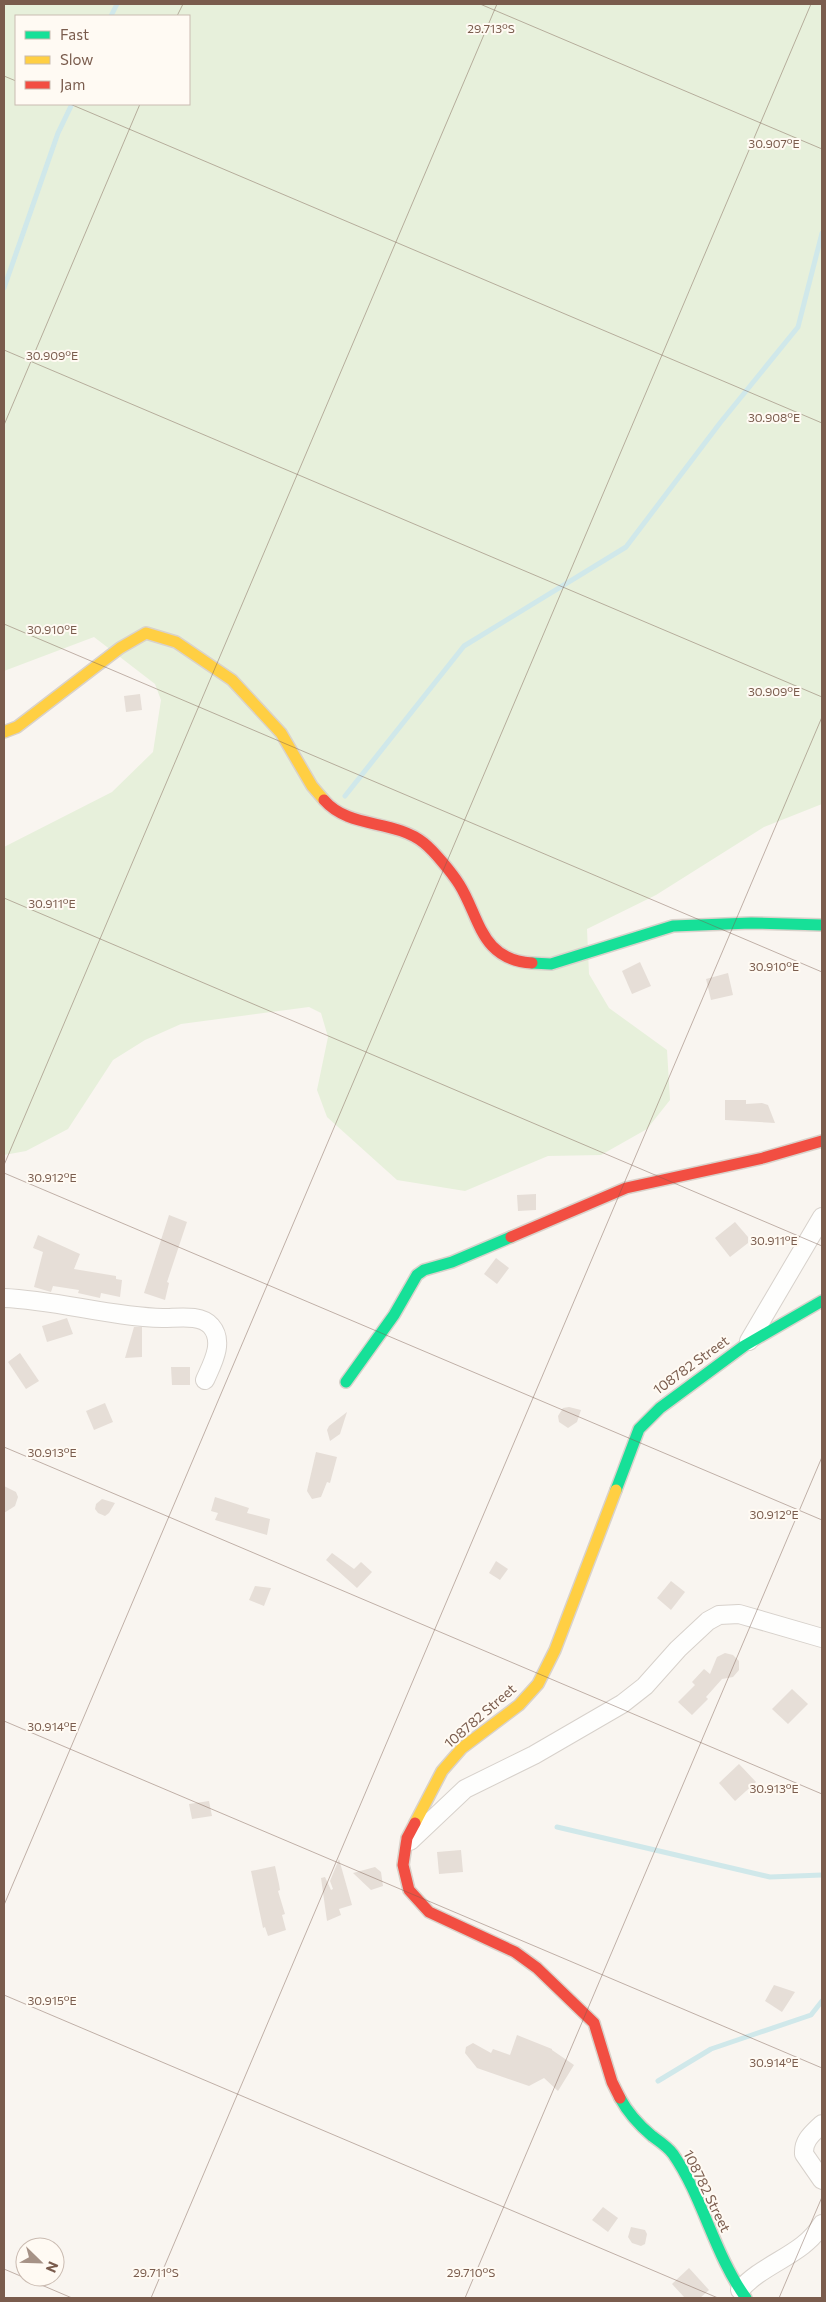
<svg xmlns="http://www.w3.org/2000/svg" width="826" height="2302" font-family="Commissioner,sans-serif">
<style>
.green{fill:#e7f0db;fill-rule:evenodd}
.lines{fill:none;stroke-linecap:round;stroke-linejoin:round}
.stream{stroke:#d0e8ea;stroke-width:5}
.building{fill:#e6ded7}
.street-casing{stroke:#d7d1cb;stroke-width:20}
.fast-casing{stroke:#d9d2cb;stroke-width:14}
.slow-casing{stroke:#d9d2cb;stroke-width:14}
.jam-casing{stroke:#d9d2cb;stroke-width:14}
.street{stroke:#fefefd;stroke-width:18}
.fast{stroke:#16e098;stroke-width:11}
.slow{stroke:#ffcf43;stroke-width:11}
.jam{stroke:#f24e42;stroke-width:11}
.ticks{fill:none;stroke:#7a5c4d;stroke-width:1;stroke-opacity:0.45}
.labels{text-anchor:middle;stroke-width:4;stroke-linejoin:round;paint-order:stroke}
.street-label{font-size:14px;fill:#7a5c4d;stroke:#fffaf3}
.ticks-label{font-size:12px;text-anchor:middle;fill:#7a5c4d;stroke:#fffaf3;stroke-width:4;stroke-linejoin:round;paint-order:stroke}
</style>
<rect width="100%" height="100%" fill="#f9f5f0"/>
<!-- green -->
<path class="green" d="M4 4H822V804L764 827 656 895 587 929 589 974 609 1008 667 1050 670 1100 647 1129 601 1155 548 1156 465 1191 397 1180 327 1117 317 1090 328 1037 321 1013 309 1007 181 1024 145 1040 113 1060 68 1129 26 1151 4 1155V847L112 792 153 752 161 700 155 684 94 637 4 671ZM16 16H189V104H16Z"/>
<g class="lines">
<!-- stream -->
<g class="stream">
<path d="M111 16 117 4"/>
<path d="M4 288 58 133 72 104"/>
<path d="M345 796 464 646 626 547 720 423 798 327 822 233"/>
<path d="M557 1827 770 1877 822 1875"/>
<path d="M658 2081 711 2049 811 2015 822 2001"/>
</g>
</g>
<!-- building -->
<g class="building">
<path d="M140 694 142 710 126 712 124 696Z"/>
<path d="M640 962 651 986 632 994 622 971Z"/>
<path d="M728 973 733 995 711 1000 706 979Z"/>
<path d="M725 1100H746V1104L762 1103 768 1105 775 1123 725 1120Z"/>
<path d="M536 1194V1210L518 1211 517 1195Z"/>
<path d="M169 1215 187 1222 167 1282 169 1283 165 1300 144 1293Z"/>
<path d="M735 1222 748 1237V1243L730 1257 715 1238Z"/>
<path d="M38 1235 80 1254 74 1269 116 1276V1279L122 1280 120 1297 101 1293 100 1298 78 1293 79 1290 53 1286 51 1292 34 1287 43 1252 33 1248Z"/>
<path d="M496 1258 509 1268 497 1284 484 1274Z"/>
<path d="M67 1318 73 1334 47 1342 42 1326Z"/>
<path d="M134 1327H142V1357L125 1358Z"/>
<path d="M20 1353 39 1381 26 1389 8 1362Z"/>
<path d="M171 1367H190V1385H172Z"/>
<path d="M105 1403 113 1422 94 1430 86 1411Z"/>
<path d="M569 1407 581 1410 577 1422 568 1428 559 1422 558 1416 563 1408Z"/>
<path d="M347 1412 340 1434 330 1441 327 1430 329 1426Z"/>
<path d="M316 1452 337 1457 330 1483 327 1482 321 1497 312 1499 307 1491Z"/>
<path d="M4 1486 16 1492 18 1497 15 1506 4 1513Z"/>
<path d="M215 1497 249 1508 247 1513 270 1519 267 1535 215 1520 218 1513 211 1511Z"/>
<path d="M102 1499 115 1503 109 1513 105 1516 98 1513 95 1509 96 1504Z"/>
<path d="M332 1553 354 1569 361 1562 372 1572 357 1588 326 1560Z"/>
<path d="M496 1561 508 1569 500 1580 489 1573Z"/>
<path d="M671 1581 685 1592 671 1610 657 1598Z"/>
<path d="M255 1586 271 1588 264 1606 249 1600Z"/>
<path d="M725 1653 733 1655 739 1661V1670L733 1677 722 1679 706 1697 708 1699 692 1715 678 1702 695 1685 692 1682 704 1669 710 1674 717 1657Z"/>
<path d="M792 1689 808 1704 788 1724 772 1709Z"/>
<path d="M739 1764 756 1782 735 1801 719 1783Z"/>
<path d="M209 1801 212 1816 192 1819 189 1804Z"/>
<path d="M461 1850 463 1872 439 1874 437 1852Z"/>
<path d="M339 1859 352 1905 339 1909 341 1915 327 1921 321 1878 325 1877 331 1890 333 1889 330 1881Z"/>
<path d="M275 1866 279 1884 280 1890 278 1891 285 1914 282 1915 286 1930 268 1936 265 1927 263 1928 251 1871Z"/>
<path d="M375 1867 381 1872 383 1886 371 1890 353 1873Z"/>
<path d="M774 1985 795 1992 782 2012 765 2001Z"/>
<path d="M517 2035 552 2049V2050L574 2065 558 2091 544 2078 529 2086 477 2068 465 2053 466 2047 473 2043 491 2053 493 2049 510 2055Z"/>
<path d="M603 2207 618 2218 608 2232 592 2220Z"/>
<path d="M631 2227 645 2230 647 2234 645 2244 641 2246 632 2243 628 2237Z"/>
<path d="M689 2268 709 2290 700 2298H685L672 2284Z"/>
</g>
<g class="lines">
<!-- street casing -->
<g class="street-casing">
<g id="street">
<path d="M4 1298C57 1300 110 1317 163 1318 178 1318 201 1314 211 1326 225 1342 212 1364 205 1380"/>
<path d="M749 1341 822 1217"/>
<path d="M410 1841 465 1789 534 1755 622 1704 645 1686 678 1649 708 1621 719 1615 739 1614 822 1638"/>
<path d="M822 2124C813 2133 803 2140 804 2154L822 2180"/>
<path d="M740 2290C763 2263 804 2255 822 2224"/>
</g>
</g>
<!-- fast casing -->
<g class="fast-casing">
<g id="fast">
<path d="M532 963 551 964 673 926 751 923 822 925"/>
<path d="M346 1382 394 1315 417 1275 424 1270 452 1262 511 1237"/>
<path d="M616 1490 639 1429 660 1408 744 1346 822 1301"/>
<path d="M620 2098C628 2113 639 2125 652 2136 659 2141 668 2147 673 2154 703 2197 714 2254 746 2298"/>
</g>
</g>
<!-- slow casing -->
<g class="slow-casing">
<g id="slow">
<path d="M4 732 17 727 120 648 146 633 176 642 232 680 281 733 312 786 324 800"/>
<path d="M415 1823 442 1771 462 1748 519 1705 538 1684 555 1650 616 1490"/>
</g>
</g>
<!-- jam casing -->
<g class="jam-casing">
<g id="jam">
<path d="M324 800C349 829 394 819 424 843 434 851 452 873 459 884 480 917 480 960 532 963"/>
<path d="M511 1237 626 1188 763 1158 822 1141"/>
<path d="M415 1823 407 1838 403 1865 409 1890 429 1912 515 1952 537 1968 594 2023 612 2082 620 2098"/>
</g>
</g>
<!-- street -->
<use href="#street" class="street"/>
<!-- fast -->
<use href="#fast" class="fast"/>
<!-- slow -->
<use href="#slow" class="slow"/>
<!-- jam -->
<use href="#jam" class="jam"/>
</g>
<!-- ticks -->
<path class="ticks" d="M480 4 822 149M177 16 183 4M4 76 16 81M70 104 822 423M4 350 822 697M4 425 140 104M4 624 822 972M4 898 822 1246M4 1165 497 4M4 1173 822 1520M4 1447 822 1794M4 1721 822 2068M4 1905 811 4M4 1995 718 2298M4 2269 72 2298M151 2298 822 717M465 2298 822 1457M779 2298 822 2197"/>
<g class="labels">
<!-- street labels -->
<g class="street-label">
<text transform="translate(691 1365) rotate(-36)" y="5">108782 Street</text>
<text transform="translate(480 1716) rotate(-41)" y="5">108782 Street</text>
<text transform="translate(707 2191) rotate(64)" y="5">108782 Street</text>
</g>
</g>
<g class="ticks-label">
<text x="491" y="33">29.713°S</text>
<text x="774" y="148">30.907°E</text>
<text x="52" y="360">30.909°E</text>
<text x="774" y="422">30.908°E</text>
<text x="52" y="634">30.910°E</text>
<text x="774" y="696">30.909°E</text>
<text x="52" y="908">30.911°E</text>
<text x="774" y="971">30.910°E</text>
<text x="52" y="1182">30.912°E</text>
<text x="774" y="1245">30.911°E</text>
<text x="52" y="1457">30.913°E</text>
<text x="774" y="1519">30.912°E</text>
<text x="52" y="1731">30.914°E</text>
<text x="774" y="1793">30.913°E</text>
<text x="52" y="2005">30.915°E</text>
<text x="774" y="2067">30.914°E</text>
<text x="156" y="2277">29.711°S</text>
<text x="471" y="2277">29.710°S</text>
</g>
<!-- border -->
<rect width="826" height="2302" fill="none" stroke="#7a5c4d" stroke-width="10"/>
<!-- legend -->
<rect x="15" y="15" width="175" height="90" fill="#fffaf3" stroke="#cabbb1"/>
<rect x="25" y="31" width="25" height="8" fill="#16e098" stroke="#cabbb1"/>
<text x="60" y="40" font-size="15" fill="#7a5c4d">Fast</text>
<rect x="25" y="56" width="25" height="8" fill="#ffcf43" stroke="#cabbb1"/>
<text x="60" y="65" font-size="15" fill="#7a5c4d">Slow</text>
<rect x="25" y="81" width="25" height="8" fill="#f24e42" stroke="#cabbb1"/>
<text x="60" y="90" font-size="15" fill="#7a5c4d">Jam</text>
<!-- north arrow -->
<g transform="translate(40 2262) rotate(113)"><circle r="24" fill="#fffaf3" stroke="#cabbb1"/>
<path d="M0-4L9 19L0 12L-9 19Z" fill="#a69286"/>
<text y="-8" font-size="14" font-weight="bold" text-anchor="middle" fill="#7a5c4d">N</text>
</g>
</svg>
